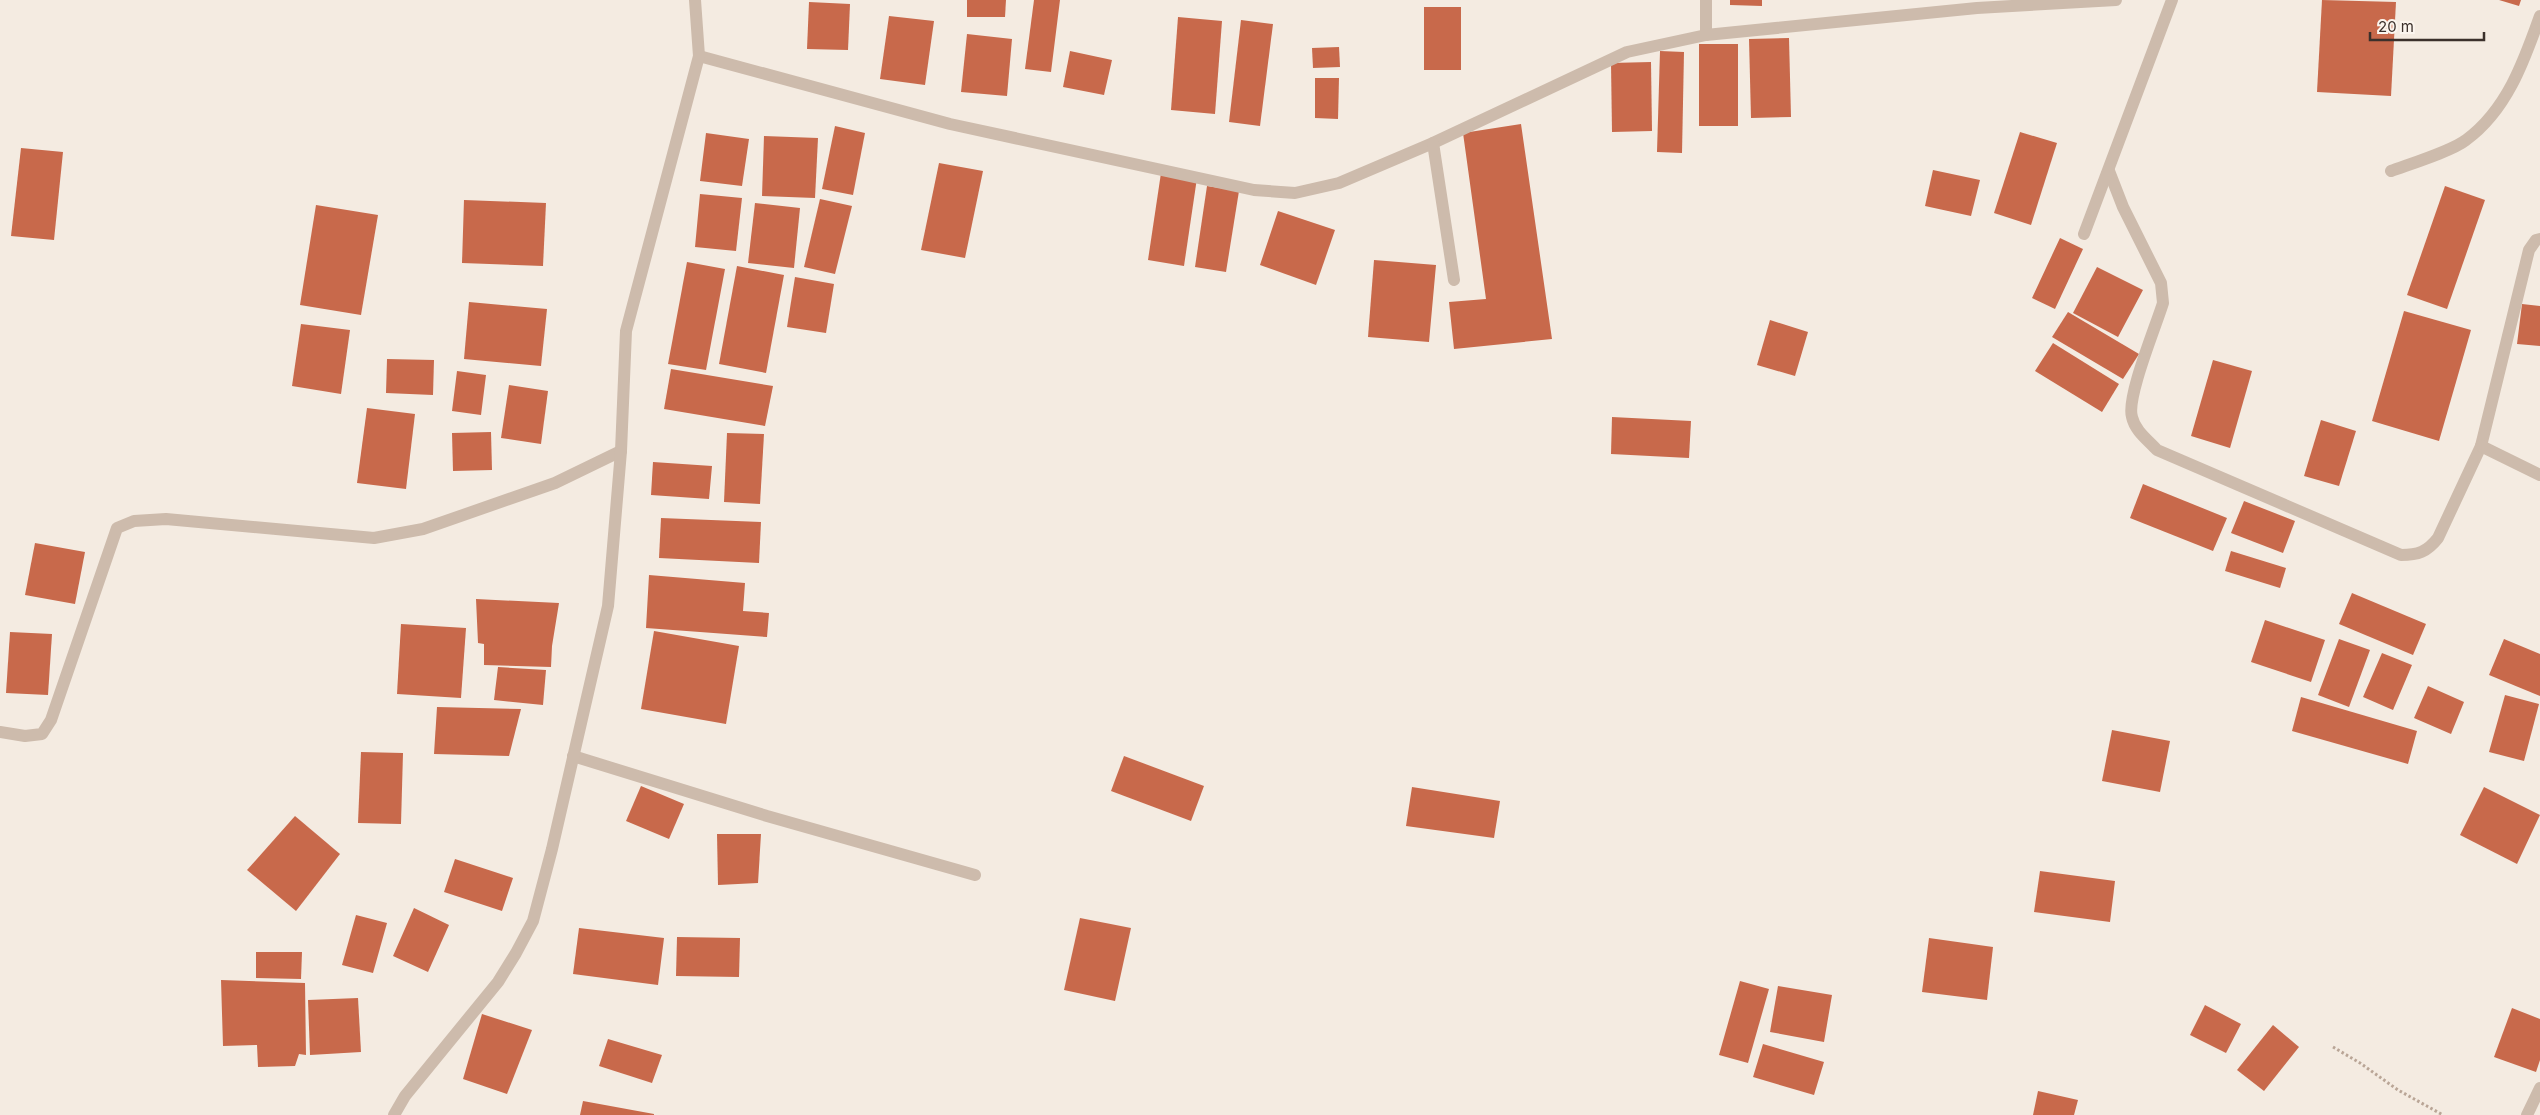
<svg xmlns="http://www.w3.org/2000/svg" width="2540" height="1115" font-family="Inter,sans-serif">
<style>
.building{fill:#c8694b}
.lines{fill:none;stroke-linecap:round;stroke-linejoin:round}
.path{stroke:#b9a596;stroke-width:3;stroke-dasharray:2.5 2.5;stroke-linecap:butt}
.minor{stroke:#cdbbac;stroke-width:12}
</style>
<rect width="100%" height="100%" fill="#f4ebe1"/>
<!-- building -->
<g class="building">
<path d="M967 0H1006L1005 17H967Z"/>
<path d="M1034 0H1060L1051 72 1025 69Z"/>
<path d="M1730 0H1762V6L1730 5Z"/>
<path d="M2322 0 2396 2 2391 96 2317 92Z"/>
<path d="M2499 0H2521L2519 6Z"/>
<path d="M809 2 850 4 848 50 807 49Z"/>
<rect x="1424" y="7" width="37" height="63"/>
<path d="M889 16 934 21 925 85 880 79Z"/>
<path d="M1178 17 1222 21 1215 114 1171 110Z"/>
<path d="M1241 20 1273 24 1260 126 1229 122Z"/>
<path d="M967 34 1012 39 1007 96 961 92Z"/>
<path d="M1789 38 1791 117 1751 118 1749 39Z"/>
<rect x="1699" y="44" width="39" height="82"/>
<path d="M1339 47 1340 67 1313 68 1312 48Z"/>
<path d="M1070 51 1112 60 1104 95 1063 87Z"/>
<path d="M1660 51 1684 52 1682 153 1657 152Z"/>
<path d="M1651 62 1652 131 1612 132 1611 63Z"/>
<path d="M1315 78H1339L1338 119 1315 118Z"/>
<path d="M1521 124 1552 339 1454 349 1449 302 1486 299 1463 133Z"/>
<path d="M835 126 865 133 853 195 822 189Z"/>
<path d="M2020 132 2057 143 2031 225 1994 213Z"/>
<path d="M706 133 749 139 742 186 700 181Z"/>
<path d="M764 136 818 138 815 198 762 196Z"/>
<path d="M21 148 63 152 54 240 11 236Z"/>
<path d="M939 163 983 171 965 258 921 250Z"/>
<path d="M1933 170 1980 180 1971 216 1925 206Z"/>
<path d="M1161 173 1197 178 1184 266 1148 260Z"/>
<path d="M1207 186 1239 191 1226 272 1195 267Z"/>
<path d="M2445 186 2485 200 2447 309 2407 295Z"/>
<path d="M700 194 742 198 736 251 695 247Z"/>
<path d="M820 199 852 206 835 274 804 267Z"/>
<path d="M464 200 546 203 543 266 462 263Z"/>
<path d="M755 203 800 208 794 268 748 263Z"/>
<path d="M316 205 378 215 361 315 300 305Z"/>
<path d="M1278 211 1335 230 1316 285 1260 265Z"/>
<path d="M2060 238 2083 249 2055 309 2032 298Z"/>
<path d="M1374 260 1436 265 1429 342 1368 337Z"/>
<path d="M687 262 725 269 706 370 668 364Z"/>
<path d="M737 266 784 275 766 373 719 364Z"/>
<path d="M2097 267 2143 290 2118 337 2073 313Z"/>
<path d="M795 277 834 284 826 333 787 327Z"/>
<path d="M469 302 547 309 541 366 464 359Z"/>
<path d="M2522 304 2540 306V346L2517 344Z"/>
<path d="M2404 311 2471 330 2439 441 2372 421Z"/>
<path d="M2068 312 2139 354 2123 379 2052 337Z"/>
<path d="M1770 320 1808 332 1795 376 1757 365Z"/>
<path d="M301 324 350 330 341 394 292 386Z"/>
<path d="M2053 343 2119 384 2102 412 2035 371Z"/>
<path d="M387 359 434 360 433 395 386 393Z"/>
<path d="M2213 360 2252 371 2230 448 2191 436Z"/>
<path d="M671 369 773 386 765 426 664 409Z"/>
<path d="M457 371 486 375 481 415 452 411Z"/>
<path d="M509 385 548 391 541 444 501 438Z"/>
<path d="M367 408 415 414 406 489 357 483Z"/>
<path d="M1612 417 1691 421 1689 458 1611 454Z"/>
<path d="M2321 420 2356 431 2339 486 2304 476Z"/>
<path d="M491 432 492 470 453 471 452 433Z"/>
<path d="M727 433 764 434 760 504 724 502Z"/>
<path d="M653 462 712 466 709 499 651 495Z"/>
<path d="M2143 484 2227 518 2213 551 2130 518Z"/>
<path d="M2244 501 2295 521 2283 553 2231 533Z"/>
<path d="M661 518 761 522 759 563 659 558Z"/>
<path d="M35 543 85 552 75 604 25 595Z"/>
<path d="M2231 551 2286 568 2280 588 2225 571Z"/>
<path d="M649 575 745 583 743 611 769 613 767 637 646 628Z"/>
<path d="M2352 593 2426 624 2413 655 2339 624Z"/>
<path d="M476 599 559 603 552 646 551 667 484 665V644L478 643Z"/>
<path d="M2265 620 2325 640 2311 682 2251 662Z"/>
<path d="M401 624 466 628 461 698 397 694Z"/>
<path d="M654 631 739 646 726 724 641 709Z"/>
<path d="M10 632 52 634 48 695 6 693Z"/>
<path d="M2339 639 2370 650 2349 707 2318 695Z"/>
<path d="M2504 639 2540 654V696L2489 675Z"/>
<path d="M2382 653 2412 665 2393 710 2363 697Z"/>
<path d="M498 667 546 670 543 705 494 700Z"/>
<path d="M2428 686 2464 702 2451 734 2414 718Z"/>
<path d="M2505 695 2539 704 2524 761 2489 752Z"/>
<path d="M2301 697 2417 731 2408 764 2292 731Z"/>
<path d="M437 707 521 709 509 756 434 754Z"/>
<path d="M2112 730 2170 741 2160 792 2102 781Z"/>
<path d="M361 752 403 753 401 824 358 823Z"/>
<path d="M1124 756 1204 786 1191 821 1111 791Z"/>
<path d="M641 786 684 804 669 839 626 821Z"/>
<path d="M1412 787 1500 801 1494 838 1406 826Z"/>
<path d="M2484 787 2540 815 2517 864 2460 835Z"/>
<path d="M295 816 340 854 296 911 247 870Z"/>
<path d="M717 834H761L758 883 718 885Z"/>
<path d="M455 859 513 878 502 911 444 892Z"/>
<path d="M2040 871 2115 881 2110 922 2034 912Z"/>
<path d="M414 908 449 925 428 972 393 956Z"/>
<path d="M356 915 387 923 373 973 342 965Z"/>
<path d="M1080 918 1131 928 1115 1001 1064 990Z"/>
<path d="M579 928 664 938 658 985 573 974Z"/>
<path d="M677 937 740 938 739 977 676 976Z"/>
<path d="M1929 938 1993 947 1987 1000 1922 992Z"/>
<path d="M256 952H302L301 979 256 978Z"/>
<path d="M221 980 305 983 306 1055 299 1054 295 1066 258 1067 257 1045 223 1046Z"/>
<path d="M1740 981 1769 989 1748 1063 1719 1055Z"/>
<path d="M1778 986 1832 995 1824 1042 1770 1032Z"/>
<path d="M358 998 361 1052 310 1055 308 1000Z"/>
<path d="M2205 1005 2241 1024 2226 1053 2190 1035Z"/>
<path d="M2512 1008 2540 1019V1060L2536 1072 2494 1057Z"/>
<path d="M482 1014 532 1030 507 1094 463 1079Z"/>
<path d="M2273 1025 2299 1047 2264 1091 2237 1070Z"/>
<path d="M608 1039 662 1055 652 1083 599 1066Z"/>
<path d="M1763 1044 1824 1062 1814 1095 1753 1077Z"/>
<path d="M2038 1091 2078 1100 2074 1115H2033Z"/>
<path d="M583 1101 654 1114V1115H580Z"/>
</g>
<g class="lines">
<!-- path -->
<path class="path" d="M2333 1047 2360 1063 2398 1090 2443 1115"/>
<!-- minor -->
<g class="minor">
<path d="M1706 0V35"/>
<path d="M699 56 950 124 1254 190 1295 193 1339 183 1433 143 1627 52 1706 35 1977 8 2116 0"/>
<path d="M1433 143 1454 280"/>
<path d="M2109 171 2123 207 2161 283 2163 303C2156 326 2126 398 2132 417 2135 431 2148 440 2157 450L2401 555C2418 555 2427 552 2438 538L2481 446 2529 250 2536 240 2540 239"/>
<path d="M2391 171C2410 164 2452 151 2466 140 2507 110 2524 61 2540 16"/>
<path d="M2084 234 2172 0"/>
<path d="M2481 446 2540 475"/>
<path d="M0 732 25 736 42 734 51 720 117 528 134 521 166 519 374 538 423 529 555 483 621 451"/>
<path d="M573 756 767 816 975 875"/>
<path d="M394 1115 405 1096 498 982 516 953 533 921 552 849 608 606 621 451 626 331 699 56 695 0"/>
<path d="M2527 1115 2540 1088"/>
</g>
</g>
<!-- scale -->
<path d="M2370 32v8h114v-8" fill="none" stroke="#3b302b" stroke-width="2.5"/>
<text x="2378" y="32" font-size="15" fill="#3b302b" stroke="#fbf5ee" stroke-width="4" paint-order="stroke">20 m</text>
</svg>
